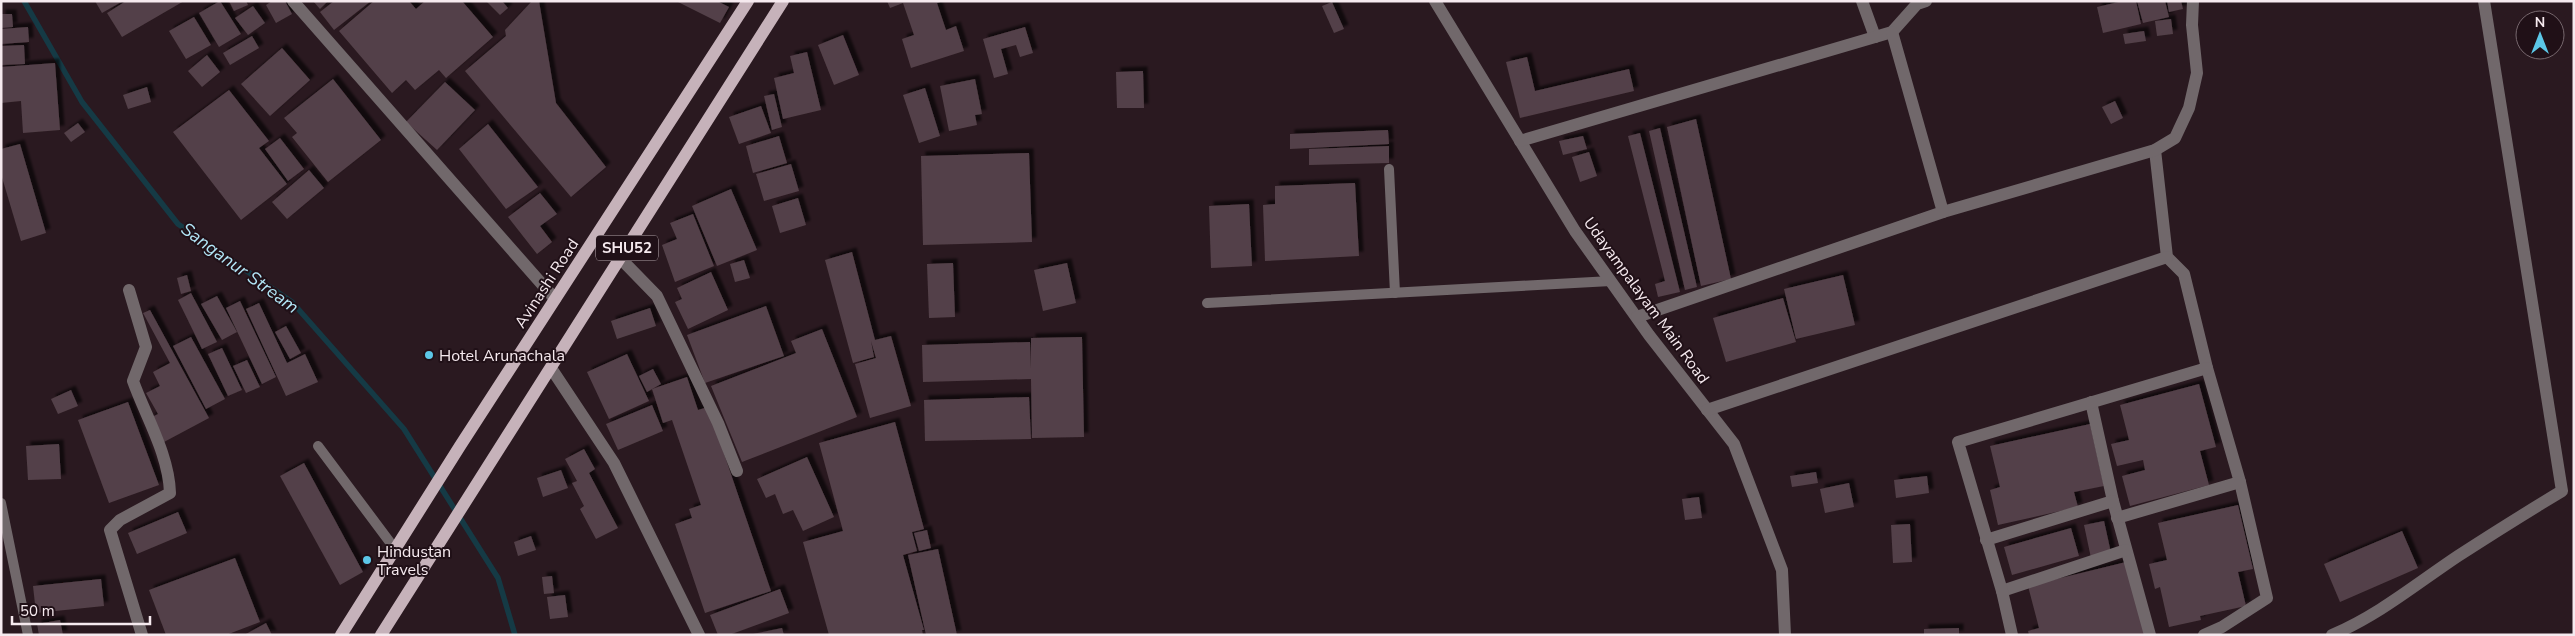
<svg xmlns="http://www.w3.org/2000/svg" width="2575" height="636" font-family="'Nunito Sans',sans-serif">
<style>
.lines{fill:none;stroke-linecap:round;stroke-linejoin:round}
.stream{stroke:#153a45;stroke-width:5.5}
.building{fill:#534048;filter:url(#shadow)}
.service{stroke:#71686b;stroke-width:10}
.minor{stroke:#71686b;stroke-width:12}
.primary{stroke:#c6b2ba;stroke-width:12}
.poi-dot{fill:#5cc7e7;stroke:#201017;stroke-width:2}
.labels{text-anchor:middle;stroke-width:4;stroke-linejoin:round;paint-order:stroke}
.shield{fill:#201017;stroke:#b6a9ae;stroke-width:1}
.shield-label{font-size:15px;font-weight:bold;fill:#f6eaef}
.street-label{font-size:16px;fill:#f6eaef;stroke:#201017}
.poi-label{font-size:16px;fill:#f6eaef;stroke:#201017;text-anchor:start}
.water-label{font-size:18px;font-style:italic;fill:#b2e6f7;stroke:#201017}
</style>
<defs>
<filter id="shadow"><feDropShadow dx="4.5" dy="-4.5" stdDeviation="1" flood-color="#0009"/></filter>
</defs>
<rect width="100%" height="100%" fill="#2a1920"/>
<g class="lines">
<!-- stream -->
<path class="stream" d="M24 1 82 102 178 224 292 302 404 429 498 578 515 635"/>
</g>
<!-- building -->
<g class="building">
<path d="M95 1H123L102 13Z"/>
<path d="M126 1H184L122 37 107 13Z"/>
<path d="M220 1 241 34 219 47 199 13Z"/>
<path d="M229 1H246L248 5 234 11Z"/>
<path d="M272 1H285L292 14 276 23 266 5Z"/>
<path d="M313 1H328L320 9Z"/>
<path d="M334 1H371L334 30 320 12Z"/>
<path d="M374 1H409L416 9 425 1H462L493 37 446 78 439 70 415 90 406 80 392 93 339 31Z"/>
<path d="M486 1H502L508 8 500 15Z"/>
<path d="M532 1H539L556 103 606 167 571 197 465 71 506 36 505 30Z"/>
<path d="M676 1H717L729 7 720 23Z"/>
<path d="M887 1H943L937 3 946 30 956 26 964 51 911 68 902 39 914 35 903 3 890 8Z"/>
<path d="M2123 1H2136L2141 24 2103 33 2097 7Z"/>
<path d="M2137 1H2165L2169 17 2143 23Z"/>
<path d="M2167 1H2181L2183 9 2169 12Z"/>
<path d="M1332 2 1344 29 1334 33 1322 6Z"/>
<path d="M253 6 265 23 248 35 235 18Z"/>
<path d="M1 14H12L13 27 1 28Z"/>
<path d="M194 17 211 45 186 59 169 31Z"/>
<path d="M2171 19 2173 34 2157 36 2155 21Z"/>
<path d="M28 27 29 42 1 44V29Z"/>
<path d="M1025 27 1033 53 1020 57 1016 45 1001 49 1008 74 994 78 983 39Z"/>
<path d="M2144 31 2146 41 2125 44 2123 34Z"/>
<path d="M843 35 859 75 834 85 818 45Z"/>
<path d="M252 36 259 48 230 65 223 53Z"/>
<path d="M24 45 25 64 1 65V46Z"/>
<path d="M282 48 310 80 270 116 241 84Z"/>
<path d="M807 52 821 110 783 119 774 78 794 73 790 56Z"/>
<path d="M207 55 220 72 202 87 188 71Z"/>
<path d="M1527 57 1535 91 1629 69 1634 91 1520 118 1506 62Z"/>
<path d="M55 63 60 130 23 133 21 101 1 103V67Z"/>
<path d="M1143 71 1144 108H1117L1116 72Z"/>
<path d="M333 79 381 140 328 182 292 137 297 133 284 118Z"/>
<path d="M975 79 982 114 975 115 977 125 949 131 940 86Z"/>
<path d="M445 82 475 110 437 150 406 122Z"/>
<path d="M147 87 151 102 128 109 123 95Z"/>
<path d="M925 88 940 136 919 143 903 95Z"/>
<path d="M229 90 269 141 259 148 287 184 241 220 173 132Z"/>
<path d="M774 94 782 127 772 130 764 96Z"/>
<path d="M2115 101 2123 118 2111 124 2102 107Z"/>
<path d="M761 106 771 133 739 144 729 117Z"/>
<path d="M1696 119 1731 279 1701 286 1667 127Z"/>
<path d="M78 123 85 132 71 142 64 133Z"/>
<path d="M488 124 538 187 506 209 459 149Z"/>
<path d="M1660 128 1697 287 1685 290 1649 131Z"/>
<path d="M1388 130 1389 144 1290 149V134Z"/>
<path d="M1640 133 1680 292 1658 297 1655 284 1665 281 1628 136Z"/>
<path d="M779 136 787 163 753 173 746 146Z"/>
<path d="M1583 136 1587 149 1563 155 1559 141Z"/>
<path d="M280 138 304 169 288 181 265 149Z"/>
<path d="M20 144 46 233 21 241 1 174V149Z"/>
<path d="M1389 146V163L1309 165V149Z"/>
<path d="M1589 152 1597 176 1580 182 1572 157Z"/>
<path d="M1029 153 1032 242 923 245 921 156Z"/>
<path d="M791 164 799 191 764 201 756 174Z"/>
<path d="M309 170 324 188 287 219 272 202Z"/>
<path d="M1355 183 1359 256 1265 261 1263 205 1275 204V186Z"/>
<path d="M731 189 757 250 717 266 692 206Z"/>
<path d="M540 193 557 214 540 226 552 242 537 254 508 217Z"/>
<path d="M798 198 806 225 780 233 772 206Z"/>
<path d="M1249 204 1252 266 1211 268 1209 206Z"/>
<path d="M693 214 714 266 675 282 662 245 677 239 670 223Z"/>
<path d="M852 252 875 340 891 336 911 406 870 418 855 364 876 358 871 341 874 357 853 363 825 260Z"/>
<path d="M744 260 750 278 735 282 730 264Z"/>
<path d="M953 263 955 317 929 318 927 264Z"/>
<path d="M1067 263 1076 303 1043 311 1034 270Z"/>
<path d="M711 272 728 310 688 329 675 302 682 299 677 288Z"/>
<path d="M187 275 191 291 181 294 177 278Z"/>
<path d="M1843 275 1855 325 1796 339 1784 289Z"/>
<path d="M191 293 217 342 202 349 178 300Z"/>
<path d="M217 296 237 332 222 340 201 304Z"/>
<path d="M1783 298 1796 342 1726 362 1713 318Z"/>
<path d="M240 301 276 377 262 384 226 308Z"/>
<path d="M259 303 287 363 305 354 318 382 286 396 246 309Z"/>
<path d="M766 306 784 356 705 383 687 335Z"/>
<path d="M650 308 656 326 617 339 611 321Z"/>
<path d="M150 310 209 418 164 442 150 418 158 414 146 393 160 386 153 372 170 363 143 313Z"/>
<path d="M286 326 301 353 290 359 275 332Z"/>
<path d="M822 329 857 417 742 462 711 386 796 353 791 341Z"/>
<path d="M191 337 225 399 206 409 173 346Z"/>
<path d="M1082 337 1084 437 1032 438 1031 379 923 382 922 345 1030 342 1031 369V338Z"/>
<path d="M222 348 242 390 228 396 208 354Z"/>
<path d="M627 354 649 401 609 419 587 372Z"/>
<path d="M247 360 260 387 246 393 233 366Z"/>
<path d="M653 369 661 384 647 392 639 376Z"/>
<path d="M687 377 698 410 708 407 771 591 705 613 675 524 692 518 689 509 701 505 672 420 663 423 652 389Z"/>
<path d="M2199 384 2216 447 2200 451 2209 485 2130 506 2122 476 2145 470 2143 460 2117 466 2111 444 2129 440 2120 405Z"/>
<path d="M71 390 78 406 58 414 51 399Z"/>
<path d="M1029 397 1031 439 925 441 924 400Z"/>
<path d="M128 402 159 485 109 503 78 420Z"/>
<path d="M652 405 663 431 618 450 606 424Z"/>
<path d="M895 422 924 529 912 532 917 551 903 555 924 630H922L923 635H829L803 542 843 531 819 443Z"/>
<path d="M2090 424 2104 486 2074 492 2078 507 1998 525 1990 490 2000 487 1990 446Z"/>
<path d="M59 444 61 479 28 480 26 446Z"/>
<path d="M584 449 595 469 589 473 618 528 596 539 580 509 584 506 572 483 577 481 565 459Z"/>
<path d="M807 457 834 517 803 531 793 510 783 514 775 494 766 498 757 479Z"/>
<path d="M304 463 363 572 340 585 280 476Z"/>
<path d="M561 470 568 488 543 497 537 478Z"/>
<path d="M1816 472 1818 483 1792 487 1790 476Z"/>
<path d="M1927 476 1929 493 1896 498 1894 480Z"/>
<path d="M1849 483 1854 507 1825 513 1820 489Z"/>
<path d="M1699 497 1702 518 1685 520 1682 499Z"/>
<path d="M2238 505 2253 569 2238 572 2246 606 2200 616 2201 620 2169 627 2160 587 2155 589 2149 564 2167 560 2158 523Z"/>
<path d="M178 512 187 533 137 554 128 533Z"/>
<path d="M2104 521 2111 553 2091 558 2084 525Z"/>
<path d="M1910 524 1912 562 1893 563 1891 525Z"/>
<path d="M2071 528 2079 556 2012 575 2004 547Z"/>
<path d="M927 530 931 548 919 551 914 533Z"/>
<path d="M2402 531 2418 568 2340 602 2324 564Z"/>
<path d="M531 536 536 550 518 556 514 542Z"/>
<path d="M938 549 957 635H926L908 555Z"/>
<path d="M235 558 260 622 226 635H166L149 590Z"/>
<path d="M2126 562 2145 635H2029L2028 631 2039 628 2028 586Z"/>
<path d="M552 576 554 593 544 594 542 577Z"/>
<path d="M101 579 104 606 36 613 33 586Z"/>
<path d="M780 589 789 613 729 635H718L710 615Z"/>
<path d="M565 595 568 617 550 619 547 597Z"/>
<path d="M60 620 63 635H39L37 624Z"/>
<path d="M266 623 272 635H244Z"/>
<path d="M782 628 784 635H753V634Z"/>
<path d="M1959 628V635H1924V629Z"/>
</g>
<g class="lines">
<!-- service -->
<g class="service">
<path d="M1389 169 1395 293"/>
<path d="M1207 303 1611 281"/>
<path d="M318 446 395 549"/>
<path d="M1 503 28 635"/>
</g>
<!-- minor -->
<g class="minor">
<path d="M293 1 555 299"/>
<path d="M1435 1 1575 231 1649 335 1734 444 1782 570 1785 635"/>
<path d="M1862 1 1875 37"/>
<path d="M1520 141 1892 32 1917 4 1926 1"/>
<path d="M2155 150 2167 257 2184 274 2207 368 2240 482 2267 598 2222 627 2204 635"/>
<path d="M1943 212 2155 150 2175 138 2189 108 2197 73 2192 25 2193 1"/>
<path d="M620 258 657 296 718 423 737 471"/>
<path d="M129 290 146 347 133 381C146 417 169 455 170 493L120 520 110 530 142 635"/>
<path d="M1637 317 1943 212 1892 32"/>
<path d="M551 368 614 463 699 635"/>
<path d="M2091 402 2113 501 2150 635"/>
<path d="M1707 410 2167 257"/>
<path d="M2117 518 2240 482"/>
<path d="M1986 540 2113 501"/>
<path d="M2002 591 2126 550"/>
<path d="M2012 635 2002 591 1958 442 2207 368"/>
<path d="M2332 635C2379 615 2416 584 2458 556 2492 534 2527 512 2562 491L2484 1"/>
</g>
<!-- primary -->
<g class="primary">
<path d="M341 635 460 446 748 1"/>
<path d="M381 635 783 1"/>
</g>
</g>
<!-- markers -->
<g class="poi-dot">
<circle cx="429" cy="355" r="5"/>
<circle cx="367" cy="560" r="5"/>
</g>
<g class="labels">
<!-- shield labels -->
<rect class="shield" x="596" y="235.5" width="62" height="25" rx="4"/>
<g class="shield-label">
<text x="627" y="253">SHU52</text>
</g>
<!-- street labels -->
<g class="street-label">
<text transform="translate(546 283) rotate(-57)" y="6">Avinashi Road</text>
<text transform="translate(1647 300) rotate(54)" y="6">Udayampalayam Main Road</text>
</g>
<!-- poi labels -->
<g class="poi-label">
<text x="439" y="361">Hotel Arunachala</text>
<text x="377" y="557">Hindustan<tspan x="377" dy="18">Travels</tspan></text>
</g>
<!-- water labels -->
<g class="water-label">
<text transform="translate(240 268) rotate(36)" y="6">Sanganur Stream</text>
</g>
</g>
<!-- border -->
<rect width="2575" height="636" fill="none" stroke="#f6eaef" stroke-width="5"/>
<!-- north arrow -->
<g transform="translate(2540 35)"><circle r="24" fill="#201017" stroke="#76676d"/>
<path d="M0-4L9 19L0 12L-9 19Z" fill="#5cc7e7"/>
<text y="-8" font-size="14" font-weight="bold" text-anchor="middle" fill="#f6eaef">N</text>
</g>
<!-- scale -->
<path d="M12 616v8h138v-8" fill="none" stroke="#f6eaef" stroke-width="2.5"/>
<text x="20" y="616" font-size="15" fill="#f6eaef" stroke="#201017" stroke-width="4" paint-order="stroke">50 m</text>
</svg>
